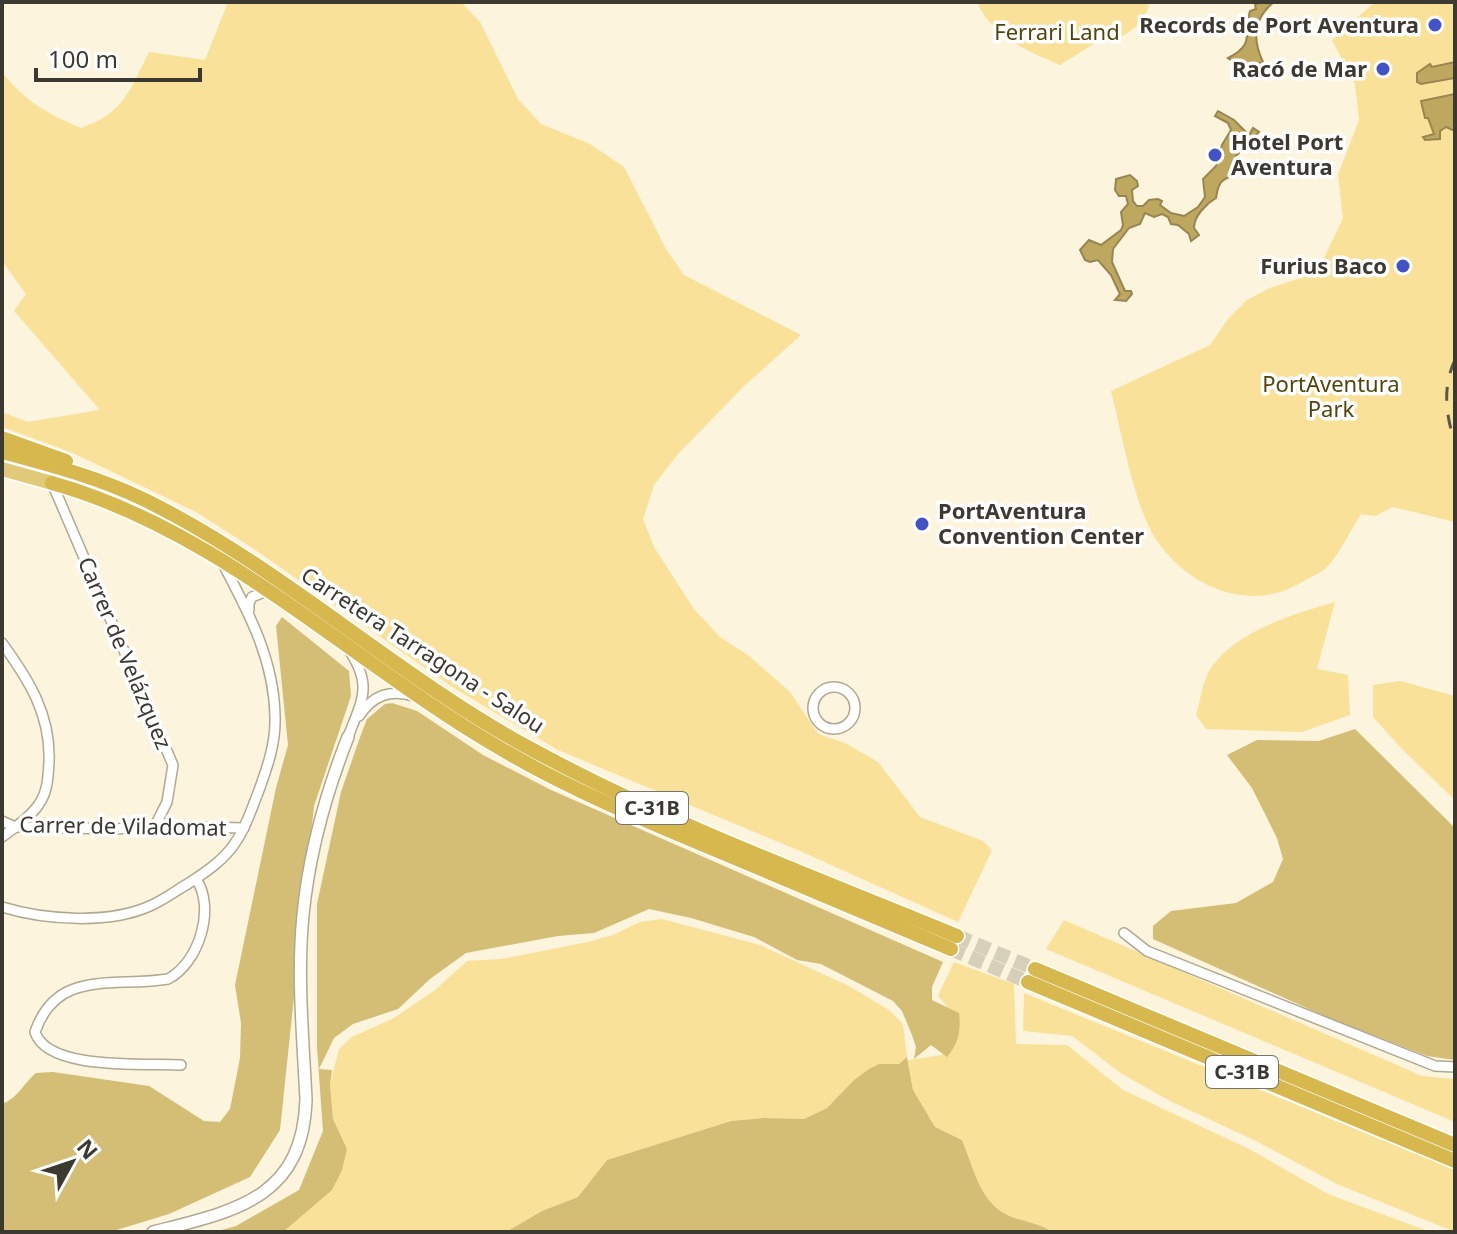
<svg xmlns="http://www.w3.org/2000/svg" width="1457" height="1234" font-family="'Noto Sans',sans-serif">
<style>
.green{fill:#f9e199}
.forest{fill:#d4bd75}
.water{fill:#bea75f;stroke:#978651;stroke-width:2}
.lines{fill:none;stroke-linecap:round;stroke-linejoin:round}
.trunk-tunnel{stroke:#d6cfba;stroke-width:14;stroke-dasharray:14 7;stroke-linecap:butt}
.minor-casing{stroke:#b0a992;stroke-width:12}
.tertiary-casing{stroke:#b0a992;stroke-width:14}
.primary-casing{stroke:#fff;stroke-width:17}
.trunk-casing{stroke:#fff;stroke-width:17}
.minor{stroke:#fff;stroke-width:9}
.tertiary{stroke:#fff;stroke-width:11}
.primary{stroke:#e0ca7a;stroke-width:14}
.trunk{stroke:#d6b84e;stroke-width:14}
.rail{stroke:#5a574b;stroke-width:3;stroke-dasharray:14 14;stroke-linecap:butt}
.poi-dot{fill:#4253c7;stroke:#fff;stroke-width:3}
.labels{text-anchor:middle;stroke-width:7;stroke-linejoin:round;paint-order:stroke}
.shield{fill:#fff;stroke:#76746e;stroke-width:2}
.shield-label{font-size:20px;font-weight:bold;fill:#3c3930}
.poi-label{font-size:22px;font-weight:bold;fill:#3c3930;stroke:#fff;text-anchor:end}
.park-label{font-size:22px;fill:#544409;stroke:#fff}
.street-label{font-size:22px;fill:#3c3930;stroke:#fff}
</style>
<rect width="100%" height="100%" fill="#fcf4dc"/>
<!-- green -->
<g class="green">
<path d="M228 2H461L480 22 518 99 541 124 590 144 624 167 666 249 684 275 801 335 742 388 678 454 654 485 643 519 654 547 694 609 720 637 748 655 790 692 818 734 845 743 878 762 920 817 983 841 992 850 958 922 800 851 558 750 454 688 251 547 196 512 73 453 2 427V412L28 422 100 410 14 311 26 294 2 261V72C26 102 46 113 81 128 124 113 130 90 149 52L205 60Z"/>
<path d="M977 2H1150C1144 26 1129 33 1108 43L1103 38 1060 65C1028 51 991 36 977 2Z"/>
<path d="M1375 2H1455V522L1393 507 1375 516 1361 514C1350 531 1341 551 1328 566 1322 573 1310 577 1302 582 1250 614 1187 587 1155 538 1133 502 1122 433 1111 391L1210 345 1228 319 1247 300 1270 288 1304 277 1319 269 1343 218 1338 175 1359 120 1355 84 1332 40Z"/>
<path d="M1335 602 1317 669 1348 675 1350 715 1302 732 1206 729 1196 715C1200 702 1202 685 1208 673 1230 633 1293 614 1335 602Z"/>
<path d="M1400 681 1455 696V800L1403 750 1373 717V685Z"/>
<path d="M662 919 760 945 849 986 889 1010 903 1024 907 1057 899 1064H879L853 1081 827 1108 804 1119 764 1118 731 1121 607 1160 578 1197 542 1211 506 1232H283L299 1217 347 1149 333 1119 330 1085 339 1049 352 1037 394 1018 435 990 467 961 501 959 588 942 613 935 640 922Z"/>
<path d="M1064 920 1422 1076 1455 1079V1122L1046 949Z"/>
<path d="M954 962 1014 984 1016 1044 1067 1045 1123 1090 1249 1149 1328 1194 1430 1232H1053C1040 1224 1026 1222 1012 1217 980 1205 974 1169 962 1140L935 1127 913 1090 908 1060 942 1055 957 1018 938 996Z"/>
<path d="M1024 993 1455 1170V1232L1337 1184 1254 1140 1170 1101 1122 1074 1072 1036 1023 1031Z"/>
</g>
<!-- forest -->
<g class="forest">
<path d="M282 617 349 671 351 696 314 806 280 1130 250 1177 169 1214 110 1232H2V1104C18 1098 23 1084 36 1073L53 1072 149 1086 204 1121 220 1122 230 1109 240 1058 241 1023 235 985 276 788 288 745 276 626Z"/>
<path d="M392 703 417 711 483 755 551 790 943 962 932 987V1000L959 1013C961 1030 959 1043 947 1057L931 1045 914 1059 916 1047 912 1035 902 1011 893 1001 821 964 797 960 754 937 691 918 649 909 594 933 558 936 466 953 430 979 398 1009 353 1024 334 1038 319 1069 332 1070 330 1085 333 1119 347 1149 342 1170 332 1190 283 1232H214L236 1226 299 1190 323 1131 317 1047V904L341 792 359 740 367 719 385 704Z"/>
<path d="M1355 729 1455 828V1060L1427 1056 1329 1018 1153 939V926L1171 911 1236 903 1273 882 1283 859 1277 838 1252 788 1227 755 1257 740 1319 741Z"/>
<path d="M907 1057 913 1090 935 1127 962 1140C974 1169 980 1205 1012 1217 1026 1222 1040 1224 1053 1232H506L542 1211 578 1197 607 1160 731 1121 764 1118 804 1119 827 1108 853 1081 869 1069 879 1064H899Z"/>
</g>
<!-- water -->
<g class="water">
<path d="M1260 2H1274C1254 18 1252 39 1263 62L1251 67 1240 61 1237 64 1228 58C1256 44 1243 34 1250 11L1256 9 1255 5Z"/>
<path d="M1455 62V78L1421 84 1417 82V73L1430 64 1432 67Z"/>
<path d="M1455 94V131L1446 127 1440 131V139L1425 140 1423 137 1434 134 1428 118H1425L1421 101Z"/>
<path d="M1218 111 1234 120 1249 135 1253 128 1259 132 1235 157V176C1220 178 1218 185 1216 198 1206 204 1194 216 1194 228L1199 235 1191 241 1189 234 1178 225 1171 224 1168 217 1162 214 1154 217 1145 213 1140 224 1129 228 1113 249 1112 262 1125 291H1131L1132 294 1126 301 1115 300 1120 294 1111 275 1098 260 1090 262 1085 260 1080 250 1089 240 1101 245 1121 230 1123 225 1121 212 1128 204 1126 196H1119L1115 190 1116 179 1130 175 1137 181 1138 186 1132 190 1133 201 1137 206H1143L1149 200 1158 199 1162 201 1160 205 1171 213 1184 216 1198 207 1205 197 1203 179 1216 166 1222 145 1231 130 1228 123 1215 116Z"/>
</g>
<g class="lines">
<!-- trunk-tunnel -->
<g class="trunk-tunnel">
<path d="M957 936 1035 969"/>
<path d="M951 949 1028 982"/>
</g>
<!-- minor casing -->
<g class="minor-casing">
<g id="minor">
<path d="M52 483 173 765 167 802 155 826"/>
<path d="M249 610V603L252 597 267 591"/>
<path d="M2 643C29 680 51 715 49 762 48 777 48 791 39 804 31 817 14 828 2 837"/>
<circle cx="834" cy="708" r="21"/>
<path d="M359 716C373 695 390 689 414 696"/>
<path d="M348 737C362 700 373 686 349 650"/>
<path d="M2 821 15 827 116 829 155 826 244 828"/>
<path d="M2 907C45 920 110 925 152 905 165 899 177 890 189 883 206 872 224 860 235 843 246 828 251 810 258 793 267 768 276 744 275 716 274 659 248 611 222 562"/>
<path d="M1124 933 1147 951 1435 1066 1455 1067"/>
<path d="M181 1065C146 1063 47 1071 35 1032 57 968 114 988 168 979 199 963 216 908 196 879"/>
</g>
</g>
<!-- tertiary casing -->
<g class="tertiary-casing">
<path id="tertiary" d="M153 1232C235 1211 303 1199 306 1099 303 1038 297 975 303 915 309 854 326 793 348 737"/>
</g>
<!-- primary casing -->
<g class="primary-casing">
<path id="primary" d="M2 469 52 483"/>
</g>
<!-- trunk casing -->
<g class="trunk-casing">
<g id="trunk">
<path d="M2 438 66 461"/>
<path d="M2 452C51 465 100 478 145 500 283 568 396 676 531 749 667 823 814 877 957 936"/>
<path d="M52 483C223 531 352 663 503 750 571 790 644 820 716 850 794 883 872 916 951 949"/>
<path d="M1035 969 1455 1145"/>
<path d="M1028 982 1455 1161"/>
</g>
</g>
<!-- minor -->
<use href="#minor" class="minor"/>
<!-- tertiary -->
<use href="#tertiary" class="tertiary"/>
<!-- primary -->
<use href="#primary" class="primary"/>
<!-- trunk -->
<use href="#trunk" class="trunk"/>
<!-- rail -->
<path class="rail" d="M1455 360C1442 387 1446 416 1455 443"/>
</g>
<!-- markers -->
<g class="poi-dot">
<circle cx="1435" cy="25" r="8"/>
<circle cx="1383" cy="69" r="8"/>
<circle cx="1215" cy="155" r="8"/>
<circle cx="1403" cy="266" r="8"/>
<circle cx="922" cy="524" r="8"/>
</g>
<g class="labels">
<!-- shield labels -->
<g class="shield">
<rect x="616" y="792" width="72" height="32" rx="6"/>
<rect x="1206" y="1056" width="72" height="32" rx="6"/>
</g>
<g class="shield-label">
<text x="652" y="815">C-31B</text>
<text x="1242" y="1079">C-31B</text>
</g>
<!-- poi labels -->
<g class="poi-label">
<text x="1419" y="33">Records de Port Aventura</text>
<text x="1367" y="77">Racó de Mar</text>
<text x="1231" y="150" text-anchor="start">Hotel Port<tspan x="1231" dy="25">Aventura</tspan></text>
<text x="1387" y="274">Furius Baco</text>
<text x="938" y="519" text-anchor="start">PortAventura<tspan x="938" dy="25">Convention Center</tspan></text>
</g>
<!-- park labels -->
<g class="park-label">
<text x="1057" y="40">Ferrari Land</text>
<text x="1331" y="392">PortAventura<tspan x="1331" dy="25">Park</tspan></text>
</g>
<!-- street labels -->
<g class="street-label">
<text transform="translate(423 650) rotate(33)" y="8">Carretera Tarragona - Salou</text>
<text transform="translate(125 653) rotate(67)" y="8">Carrer de Velázquez</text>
<text transform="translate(123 826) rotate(1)" y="8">Carrer de Viladomat</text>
</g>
</g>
<!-- border -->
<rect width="1457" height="1234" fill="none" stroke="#3c3930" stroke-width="8"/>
<!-- north arrow -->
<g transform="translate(72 1162) rotate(50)" stroke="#ffffff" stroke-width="6" paint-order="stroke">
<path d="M0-6L14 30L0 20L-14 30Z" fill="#3c3930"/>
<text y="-12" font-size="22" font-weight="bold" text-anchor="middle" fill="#3c3930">N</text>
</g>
<!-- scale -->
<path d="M36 68v12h164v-12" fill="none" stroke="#3c3930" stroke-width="4"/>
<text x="48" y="68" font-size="24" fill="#3c3930" stroke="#ffffff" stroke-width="6" paint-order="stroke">100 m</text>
</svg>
